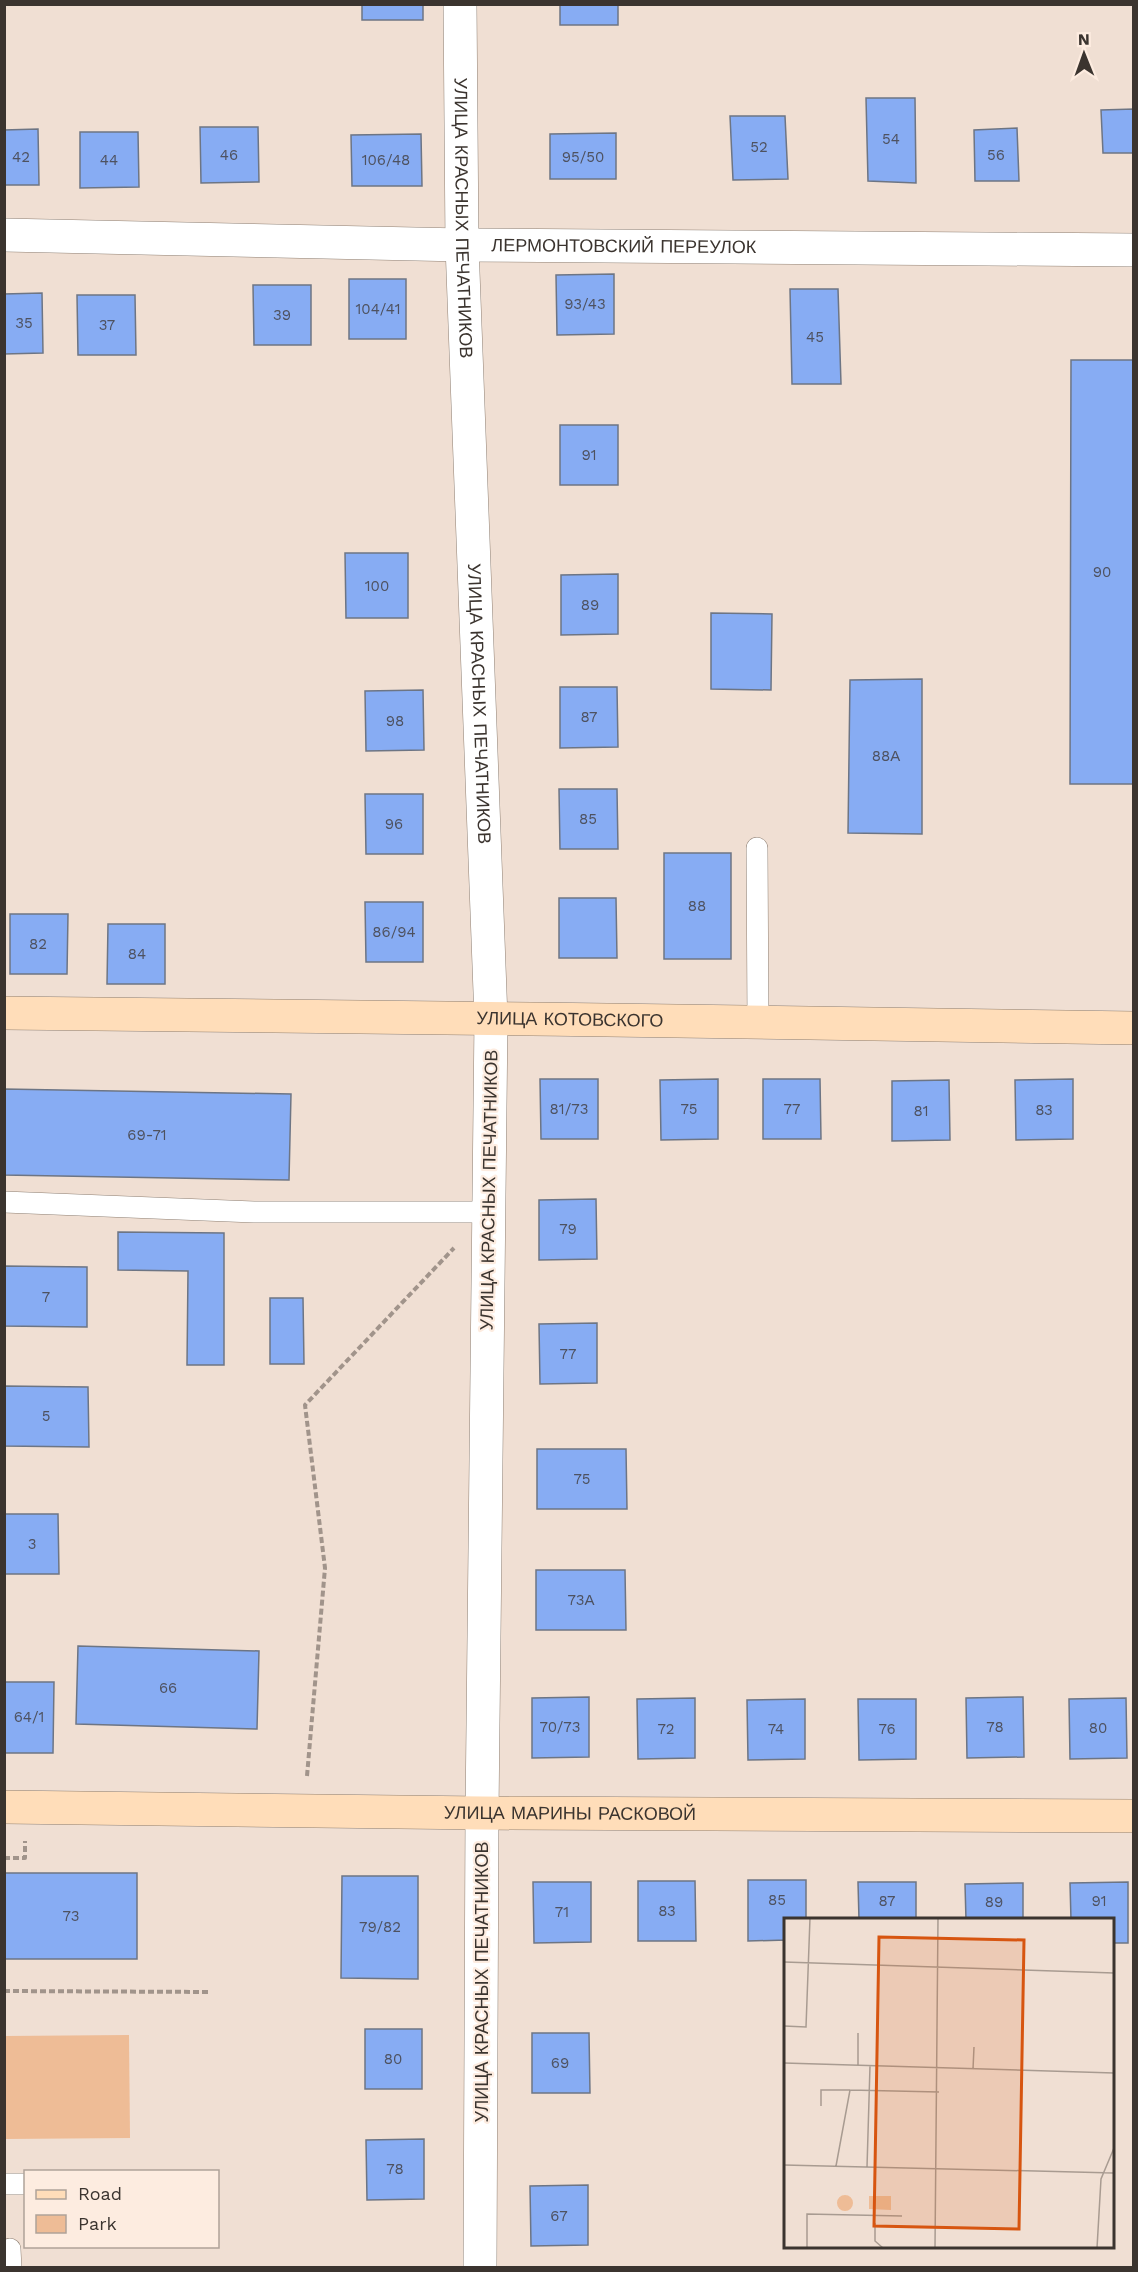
<svg xmlns="http://www.w3.org/2000/svg" width="1138" height="2272" font-family="'Work Sans',sans-serif">
<style>
.green{fill:#eebc96}
.building{fill:#87acf3;stroke:#6d7584;stroke-width:1.5}
.lines{fill:none;stroke-linecap:round;stroke-linejoin:round}
.lane-casing{stroke:#8f8074;stroke-width:22}
.street-casing{stroke:#8f8074;stroke-width:34}
.secondary-casing{stroke:#8f8074;stroke-width:34}
.path{stroke:#a1948b;stroke-width:4;stroke-dasharray:6 3;stroke-linecap:butt}
.lane{stroke:#fff;stroke-width:21}
.street{stroke:#fff;stroke-width:33}
.secondary{stroke:#ffddb9;stroke-width:33}
.labels{text-anchor:middle;stroke-width:4.5;stroke-linejoin:round;paint-order:stroke}
.number-label{font-size:15px;fill:#4e5260}
.street-label{font-size:18px;fill:#3b342f;stroke:#fdece0}
.inset-road{fill:none;stroke:#a89b91;stroke-width:1.5}
.view{fill:#d75510;fill-opacity:0.15;stroke:#d75510;stroke-width:3}
.inset-edge{fill:none;stroke:#3b342f;stroke-width:3}
</style>
<rect width="100%" height="100%" fill="#f0dfd3"/>
<!-- green -->
<path class="green" d="M129 2035 130 2138 5 2139V2036Z"/>
<!-- building -->
<g class="building">
<rect x="362" y="4" width="61" height="16"/>
<rect x="560" y="4" width="58" height="21"/>
<path d="M866 98H915L916 183 868 181Z"/>
<path d="M1134 109V153H1103L1101 110Z"/>
<path d="M730 116H785L788 179 733 180Z"/>
<path d="M200 127H258L259 182 201 183Z"/>
<path d="M1017 128 1019 181H975L974 130Z"/>
<path d="M38 129 39 185H4V130Z"/>
<path d="M80 132H138L139 187 80 188Z"/>
<path d="M616 133V179H550V134Z"/>
<path d="M421 134 422 186H352L351 135Z"/>
<path d="M614 274V334L557 335 556 275Z"/>
<rect x="349" y="279" width="57" height="60"/>
<path d="M253 285H311V345H254Z"/>
<path d="M790 289H838L841 384H792Z"/>
<path d="M42 293 43 353 4 354V294Z"/>
<path d="M77 295H135L136 355H78Z"/>
<path d="M1071 360H1134V784H1070Z"/>
<rect x="560" y="425" width="58" height="60"/>
<path d="M345 553H408V618H346Z"/>
<path d="M618 574V634L561 635V575Z"/>
<path d="M711 613 772 614 771 690 711 689Z"/>
<path d="M922 679V834L848 833 850 680Z"/>
<path d="M560 687H617L618 747 560 748Z"/>
<path d="M423 690 424 750 366 751 365 691Z"/>
<path d="M559 789H617L618 849H560Z"/>
<path d="M365 794H423V854H366Z"/>
<rect x="664" y="853" width="67" height="106"/>
<path d="M559 898H616L617 958H559Z"/>
<path d="M365 902H423V962H366Z"/>
<path d="M10 914H68L67 974H10Z"/>
<path d="M108 924H165V984H107Z"/>
<path d="M540 1079H598V1139H541Z"/>
<path d="M718 1079V1139L661 1140 660 1080Z"/>
<path d="M763 1079H820L821 1139H763Z"/>
<path d="M1073 1079V1139L1016 1140 1015 1080Z"/>
<path d="M949 1080 950 1140 892 1141V1081Z"/>
<path d="M4 1089 291 1094 289 1180 4 1175Z"/>
<path d="M596 1199 597 1259 539 1260V1200Z"/>
<path d="M118 1232 224 1233V1365H187L188 1271 118 1270Z"/>
<path d="M4 1266 87 1267V1327L4 1326Z"/>
<path d="M270 1298H303L304 1364H270Z"/>
<path d="M597 1323V1383L540 1384 539 1324Z"/>
<path d="M4 1386 88 1387 89 1447 4 1446Z"/>
<path d="M537 1449H626L627 1509H537Z"/>
<path d="M4 1514H58L59 1574H4Z"/>
<path d="M536 1570H625L626 1630H536Z"/>
<path d="M78 1646 259 1651 257 1729 76 1724Z"/>
<path d="M4 1682H54L53 1753H4Z"/>
<path d="M589 1697V1757L532 1758V1698Z"/>
<path d="M1023 1697 1024 1757 967 1758 966 1698Z"/>
<path d="M695 1698V1758L638 1759 637 1699Z"/>
<path d="M1126 1698 1127 1758 1070 1759 1069 1699Z"/>
<path d="M805 1699V1759L748 1760 747 1700Z"/>
<path d="M858 1699H916V1759L859 1760Z"/>
<rect x="4" y="1873" width="133" height="86"/>
<path d="M342 1876H418V1979L341 1978Z"/>
<path d="M748 1880H806V1920H786V1940L748 1941Z"/>
<path d="M638 1881H695L696 1941H638Z"/>
<path d="M533 1882H591V1942L534 1943Z"/>
<path d="M858 1882H916V1920H859Z"/>
<path d="M1128 1882V1943H1112V1920H1071L1070 1883Z"/>
<path d="M1023 1883V1920H966L965 1884Z"/>
<rect x="365" y="2029" width="57" height="60"/>
<path d="M532 2033H589L590 2093H532Z"/>
<path d="M424 2139V2199L367 2200 366 2140Z"/>
<path d="M588 2185V2245L531 2246 530 2186Z"/>
</g>
<g class="lines">
<!-- lane casing -->
<g class="lane-casing">
<g id="lane">
<path d="M757 848 758 1022"/>
<path d="M4 1202 254 1212H489"/>
<path d="M4 2184H26"/>
<path d="M10 2249 11 2268"/>
</g>
</g>
<!-- street casing -->
<g class="street-casing">
<g id="street">
<path id="s1" d="M460 4 462 245 491 1019 482 1813 480 2268"/>
<path id="s2" d="M4 235 462 245 1134 250"/>
</g>
</g>
<!-- secondary casing -->
<g class="secondary-casing">
<g id="secondary">
<path id="s3" d="M4 1013C381 1015 757 1023 1134 1028"/>
<path id="s4" d="M4 1807 482 1813 1134 1816"/>
</g>
</g>
<!-- path -->
<g class="path">
<path d="M307 1776 325 1568 305 1405 454 1248"/>
<path d="M4 1858H25V1841"/>
<path d="M4 1991 211 1992"/>
</g>
<!-- lane -->
<use href="#lane" class="lane"/>
<!-- street -->
<use href="#street" class="street"/>
<!-- secondary -->
<use href="#secondary" class="secondary"/>
</g>
<g class="labels">
<!-- number labels -->
<g class="number-label">
<text x="891" y="144">54</text>
<text x="759" y="152">52</text>
<text x="229" y="160">46</text>
<text x="996" y="160">56</text>
<text x="21" y="162">42</text>
<text x="583" y="162">95/50</text>
<text x="109" y="165">44</text>
<text x="386" y="165">106/48</text>
<text x="585" y="309">93/43</text>
<text x="378" y="314">104/41</text>
<text x="282" y="320">39</text>
<text x="24" y="328">35</text>
<text x="107" y="330">37</text>
<text x="815" y="342">45</text>
<text x="589" y="460">91</text>
<text x="1102" y="577">90</text>
<text x="377" y="591">100</text>
<text x="590" y="610">89</text>
<text x="589" y="722">87</text>
<text x="395" y="726">98</text>
<text x="886" y="761">88А</text>
<text x="588" y="824">85</text>
<text x="394" y="829">96</text>
<text x="697" y="911">88</text>
<text x="394" y="937">86/94</text>
<text x="38" y="949">82</text>
<text x="137" y="959">84</text>
<text x="569" y="1114">81/73</text>
<text x="689" y="1114">75</text>
<text x="792" y="1114">77</text>
<text x="1044" y="1115">83</text>
<text x="921" y="1116">81</text>
<text x="147" y="1140">69-71</text>
<text x="568" y="1234">79</text>
<text x="46" y="1302">7</text>
<text x="568" y="1359">77</text>
<text x="46" y="1421">5</text>
<text x="582" y="1484">75</text>
<text x="32" y="1549">3</text>
<text x="581" y="1605">73А</text>
<text x="168" y="1693">66</text>
<text x="29" y="1722">64/1</text>
<text x="560" y="1732">70/73</text>
<text x="995" y="1732">78</text>
<text x="1098" y="1733">80</text>
<text x="666" y="1734">72</text>
<text x="776" y="1734">74</text>
<text x="887" y="1734">76</text>
<text x="777" y="1905">85</text>
<text x="887" y="1906">87</text>
<text x="1099" y="1906">91</text>
<text x="994" y="1907">89</text>
<text x="667" y="1916">83</text>
<text x="562" y="1917">71</text>
<text x="71" y="1921">73</text>
<text x="380" y="1932">79/82</text>
<text x="393" y="2064">80</text>
<text x="560" y="2068">69</text>
<text x="395" y="2174">78</text>
<text x="559" y="2221">67</text>
</g>
<!-- street labels -->
<g class="street-label">
<text dy="6" stroke="none"><textPath href="#s1" startOffset="214">УЛИЦА КРАСНЫХ ПЕЧАТНИКОВ</textPath></text>
<text dy="6" stroke="none"><textPath href="#s2" startOffset="620">ЛЕРМОНТОВСКИЙ ПЕРЕУЛОК</textPath></text>
<text dy="6" stroke="none"><textPath href="#s1" startOffset="700">УЛИЦА КРАСНЫХ ПЕЧАТНИКОВ</textPath></text>
<text dy="6" stroke="none"><textPath href="#s3" startOffset="566">УЛИЦА КОТОВСКОГО</textPath></text>
<text transform="translate(489 1190) rotate(-89)" y="6">УЛИЦА КРАСНЫХ ПЕЧАТНИКОВ</text>
<text dy="6" stroke="none"><textPath href="#s4" startOffset="566">УЛИЦА МАРИНЫ РАСКОВОЙ</textPath></text>
<text transform="translate(482 1982) rotate(-90)" y="6">УЛИЦА КРАСНЫХ ПЕЧАТНИКОВ</text>
</g>
</g>
<!-- overview -->
<g transform="translate(784 1918)">
<rect width="330" height="330" fill="#f0dfd3"/>
<path d="M53 285a8 8 0 1 1 16 0a8 8 0 1 1-16 0ZM85 278H107V292L85 291Z" fill="#eebc96"/>
<path class="inset-road" d="M0 44 330 55M0 108 22 109 26 0M0 145 330 155M74 148V115M189 151 190 129M37 188V172H66M0 247 330 255M52 248 66 172 155 174M83 249 86 148M91 305V323L99 330M23 330V296L118 298M151 330 154 0M313 330 317 261 330 230"/>
<path class="view" d="M95 19 240 22 235 311 90 308Z"/>
<rect width="330" height="330" class="inset-edge"/>
</g>
<!-- border -->
<rect width="1138" height="2272" fill="none" stroke="#3b342f" stroke-width="12"/>
<!-- legend -->
<rect x="24" y="2170" width="195" height="78" fill="#fdece0" stroke="#afa299" stroke-width="1.5"/>
<rect x="36" y="2190" width="30" height="9" fill="#ffddb9" stroke="#afa299" stroke-width="1.5"/>
<text x="78" y="2200" font-size="18" fill="#3b342f">Road</text>
<rect x="36" y="2215" width="30" height="18" fill="#eebc96" stroke="#afa299" stroke-width="1.5"/>
<text x="78" y="2230" font-size="18" fill="#3b342f">Park</text>
<!-- north arrow -->
<g transform="translate(1084 54) rotate(359)" stroke="#fdece0" stroke-width="4.5" paint-order="stroke">
<path d="M0-4.5L10 22L0 15L-10 22Z" fill="#3b342f"/>
<text y="-9" font-size="16" font-weight="bold" text-anchor="middle" fill="#3b342f">N</text>
</g>
</svg>
